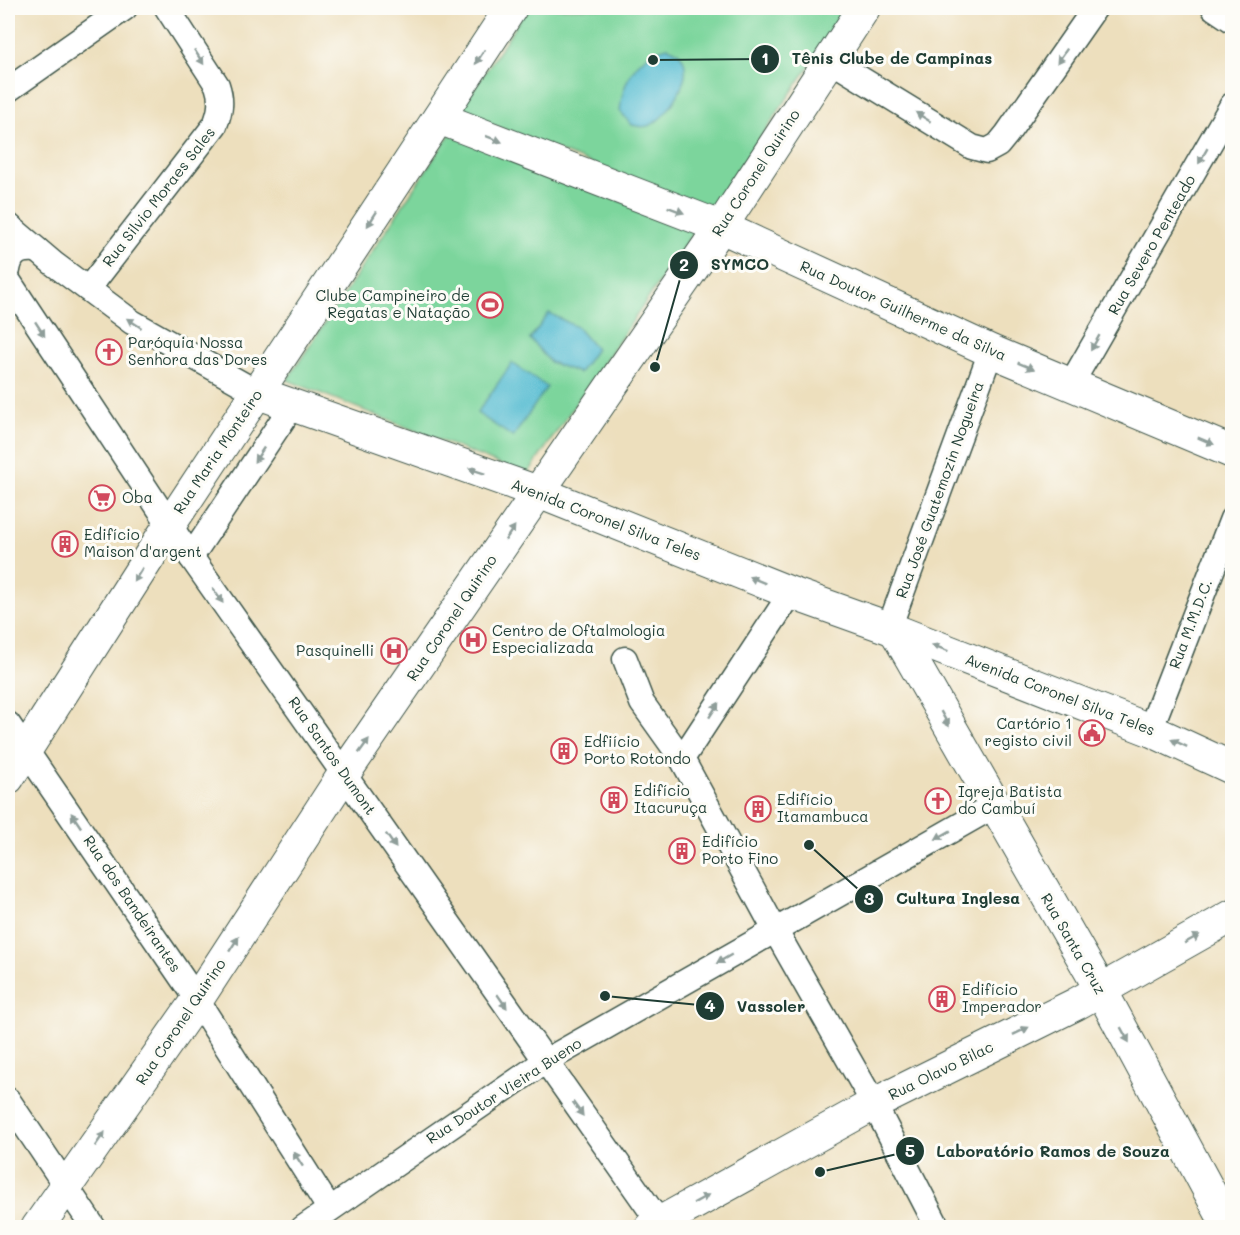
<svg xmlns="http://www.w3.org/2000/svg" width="1240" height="1235" font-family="Mali,sans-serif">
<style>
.green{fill:#7cd59c;stroke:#4e8968;stroke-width:1.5}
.water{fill:#54bcd1;stroke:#3a7c82;stroke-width:1.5}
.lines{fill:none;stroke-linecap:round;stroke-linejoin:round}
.minor-casing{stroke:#3e5549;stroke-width:27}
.major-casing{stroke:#3e5549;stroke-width:34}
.minor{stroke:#fff;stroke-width:24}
.major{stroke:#fff;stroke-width:32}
.oneway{fill:#8f9e9a}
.labels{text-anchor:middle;stroke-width:6;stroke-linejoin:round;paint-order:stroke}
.street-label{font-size:15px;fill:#1f3d34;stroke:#fdfcf7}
.poi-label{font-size:15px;fill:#1f3d34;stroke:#fdfcf7;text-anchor:start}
.leader{fill:none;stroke:#1f3d34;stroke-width:2}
.callout-dot{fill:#1f3d34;stroke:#fdfcf7;stroke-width:2}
.mark-label{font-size:18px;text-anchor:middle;font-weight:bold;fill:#fff}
.callout-label{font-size:16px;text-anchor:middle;font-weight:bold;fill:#1f3d34;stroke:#fdfcf7;stroke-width:6;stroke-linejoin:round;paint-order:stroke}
</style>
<rect width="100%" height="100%" fill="#fdfcf7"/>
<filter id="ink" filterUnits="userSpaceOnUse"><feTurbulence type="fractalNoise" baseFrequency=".0167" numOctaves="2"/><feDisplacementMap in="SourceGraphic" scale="12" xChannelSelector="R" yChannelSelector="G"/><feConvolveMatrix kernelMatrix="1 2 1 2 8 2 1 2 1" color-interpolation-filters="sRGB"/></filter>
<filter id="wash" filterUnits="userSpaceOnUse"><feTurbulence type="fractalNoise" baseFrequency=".008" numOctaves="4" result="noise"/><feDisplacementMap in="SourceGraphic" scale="24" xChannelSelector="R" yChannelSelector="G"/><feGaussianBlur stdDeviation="1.35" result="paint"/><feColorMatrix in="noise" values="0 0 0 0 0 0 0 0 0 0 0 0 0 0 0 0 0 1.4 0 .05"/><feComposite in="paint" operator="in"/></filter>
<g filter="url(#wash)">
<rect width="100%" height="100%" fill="#eddfbd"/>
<!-- green -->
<g class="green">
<path d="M527 8H849L711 210 459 112Z"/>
<path d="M450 134 695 230 527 475 287 380Z"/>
</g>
<!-- water -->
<g class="water">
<path d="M668 47C704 58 676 108 654 123 647 128 640 127 632 125L620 111C622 81 637 54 668 47Z"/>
<path d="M549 313 577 327 596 349 579 373 550 362 530 339Z"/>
<path d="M512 363 547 387 513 437 477 413Z"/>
</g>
</g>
<g filter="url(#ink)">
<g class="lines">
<!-- minor casing -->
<g class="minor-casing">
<g id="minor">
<path d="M1214 8 1232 20"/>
<path d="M830 60 972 147 987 151 998 145 1007 134 1095 8"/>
<path d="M8 90 125 8"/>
<path d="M8 225 54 264 132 322 258 393"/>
<path d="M8 270C11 252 20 249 37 250"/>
<path d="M8 280 191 557 659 1222"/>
<path d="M88 289 215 125C221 110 222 100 217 85L167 8"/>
<path d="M1071 384 1232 105"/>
<path d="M191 557 292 406"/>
<path d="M889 628 991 351"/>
<path d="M625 659 642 703 682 759 775 930 874 1104 938 1228"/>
<path d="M8 724 197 1000 329 1208"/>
<path d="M1150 730 1232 519"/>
<path d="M682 759 791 593"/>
<path d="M8 1100 94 1228"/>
<path d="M303 1228 544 1062 994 806"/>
</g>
</g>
<!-- major casing -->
<g class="major-casing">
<g id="major">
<path d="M439 118 721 227 991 351 1232 452"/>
<path d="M258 393 538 492 791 593 889 628 1150 730 1232 768"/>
<path d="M896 632 1101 990 1229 1228"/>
<path d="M8 778 169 526 511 8"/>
<path d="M37 1228 197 1000 344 774 721 227 864 8"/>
<path d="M650 1228 874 1104 1076 1004 1232 916"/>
</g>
</g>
<!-- minor -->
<use href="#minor" class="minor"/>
<!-- major -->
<use href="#major" class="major"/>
</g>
<!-- one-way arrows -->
<defs><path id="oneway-solid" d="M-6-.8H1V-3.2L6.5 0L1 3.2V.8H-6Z" transform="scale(1.5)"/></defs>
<g class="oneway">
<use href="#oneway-solid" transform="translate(1062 56) rotate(125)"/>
<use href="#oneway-solid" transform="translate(199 57) rotate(57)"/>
<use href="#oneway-solid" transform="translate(480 57) rotate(123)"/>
<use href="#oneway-solid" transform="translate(923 117) rotate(-148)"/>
<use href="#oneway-solid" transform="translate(494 139) rotate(21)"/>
<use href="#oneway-solid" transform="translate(1203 156) rotate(120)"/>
<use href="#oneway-solid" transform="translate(676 210) rotate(21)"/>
<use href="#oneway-solid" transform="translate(372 219) rotate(123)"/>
<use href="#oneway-solid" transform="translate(134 323) rotate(-147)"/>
<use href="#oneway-solid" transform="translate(40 329) rotate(57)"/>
<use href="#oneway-solid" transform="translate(1095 343) rotate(120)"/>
<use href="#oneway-solid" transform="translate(1026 366) rotate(22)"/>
<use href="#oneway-solid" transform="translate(1206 441) rotate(23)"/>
<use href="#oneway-solid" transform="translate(259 455) rotate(124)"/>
<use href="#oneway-solid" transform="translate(477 471) rotate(-161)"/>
<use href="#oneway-solid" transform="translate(510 533) rotate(-56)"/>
<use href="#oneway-solid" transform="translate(138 575) rotate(122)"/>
<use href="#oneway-solid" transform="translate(757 580) rotate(-158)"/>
<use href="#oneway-solid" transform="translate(218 596) rotate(55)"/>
<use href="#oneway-solid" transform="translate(940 648) rotate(-159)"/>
<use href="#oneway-solid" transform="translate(714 710) rotate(-57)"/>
<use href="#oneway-solid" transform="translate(945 719) rotate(61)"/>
<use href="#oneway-solid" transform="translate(1179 743) rotate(-155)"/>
<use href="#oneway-solid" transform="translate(364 746) rotate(-54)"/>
<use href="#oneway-solid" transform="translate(76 820) rotate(-124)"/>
<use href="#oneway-solid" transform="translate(943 835) rotate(151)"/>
<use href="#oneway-solid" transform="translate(391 841) rotate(55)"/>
<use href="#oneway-solid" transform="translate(1192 939) rotate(-29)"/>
<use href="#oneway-solid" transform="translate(234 944) rotate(-57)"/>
<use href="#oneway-solid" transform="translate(724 959) rotate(150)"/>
<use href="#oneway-solid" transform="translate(502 1001) rotate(55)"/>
<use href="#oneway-solid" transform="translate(1021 1031) rotate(-26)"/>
<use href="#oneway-solid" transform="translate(1125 1035) rotate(61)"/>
<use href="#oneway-solid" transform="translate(578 1109) rotate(54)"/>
<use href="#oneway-solid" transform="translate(100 1139) rotate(-55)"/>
<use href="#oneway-solid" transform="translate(298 1159) rotate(-123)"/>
<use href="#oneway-solid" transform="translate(701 1199) rotate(-29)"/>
</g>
</g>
<!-- icons -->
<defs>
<g id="stadium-ring" transform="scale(1.35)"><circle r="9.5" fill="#fdfcf7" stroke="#d1495b" stroke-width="1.5"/><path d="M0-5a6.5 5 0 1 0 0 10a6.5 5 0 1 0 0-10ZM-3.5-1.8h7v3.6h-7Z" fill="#d1495b"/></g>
<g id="church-ring" transform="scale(1.35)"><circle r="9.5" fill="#fdfcf7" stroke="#d1495b" stroke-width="1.5"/><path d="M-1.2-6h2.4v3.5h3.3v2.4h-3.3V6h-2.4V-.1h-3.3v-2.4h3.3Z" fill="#d1495b"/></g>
<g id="supermarket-ring" transform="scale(1.35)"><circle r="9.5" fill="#fdfcf7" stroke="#d1495b" stroke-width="1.5"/><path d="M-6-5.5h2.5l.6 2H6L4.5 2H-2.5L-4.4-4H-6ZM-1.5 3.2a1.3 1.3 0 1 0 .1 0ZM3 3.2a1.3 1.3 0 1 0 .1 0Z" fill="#d1495b"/></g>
<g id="building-ring" transform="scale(1.35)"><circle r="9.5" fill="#fdfcf7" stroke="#d1495b" stroke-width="1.5"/><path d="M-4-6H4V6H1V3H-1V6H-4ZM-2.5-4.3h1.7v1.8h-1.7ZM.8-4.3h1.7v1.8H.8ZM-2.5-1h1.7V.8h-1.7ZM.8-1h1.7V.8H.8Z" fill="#d1495b"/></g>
<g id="hospital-ring" transform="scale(1.35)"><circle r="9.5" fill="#fdfcf7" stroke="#d1495b" stroke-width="1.5"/><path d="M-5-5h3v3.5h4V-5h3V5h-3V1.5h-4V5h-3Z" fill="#d1495b"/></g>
<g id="civic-ring" transform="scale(1.35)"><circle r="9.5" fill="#fdfcf7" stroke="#d1495b" stroke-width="1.5"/><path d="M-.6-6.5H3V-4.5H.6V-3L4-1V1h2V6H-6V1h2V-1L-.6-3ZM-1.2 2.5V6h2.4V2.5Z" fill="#d1495b"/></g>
</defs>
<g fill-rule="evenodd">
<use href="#stadium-ring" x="490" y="305"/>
<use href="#church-ring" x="109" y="352"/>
<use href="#supermarket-ring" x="102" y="498"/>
<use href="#building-ring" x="65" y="544"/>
<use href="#hospital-ring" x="473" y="640"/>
<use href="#hospital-ring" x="394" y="651"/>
<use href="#civic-ring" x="1092" y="733"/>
<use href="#building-ring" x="564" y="751"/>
<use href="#building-ring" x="614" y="800"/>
<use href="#church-ring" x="938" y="801"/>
<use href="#building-ring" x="758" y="809"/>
<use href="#building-ring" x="682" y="851"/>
<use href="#building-ring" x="942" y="999"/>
</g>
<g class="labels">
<!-- street labels -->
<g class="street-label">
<text transform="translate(756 173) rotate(-57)" y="5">Rua Coronel Quirino</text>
<text transform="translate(159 197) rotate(-52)" y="5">Rua Silvio Moraes Sales</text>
<text transform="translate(1152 245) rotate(-60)" y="5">Rua Severo Penteado</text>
<text transform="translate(903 311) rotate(24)" y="5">Rua Doutor Guilherme da Silva</text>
<text transform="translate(218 452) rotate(-56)" y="5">Rua Maria Monteiro</text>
<text transform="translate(940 490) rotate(-70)" y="5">Rua José Guatemozin Nogueira</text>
<text transform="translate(606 520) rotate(21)" y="5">Avenida Coronel Silva Teles</text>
<text transform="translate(452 618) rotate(-56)" y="5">Rua Coronel Quirino</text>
<text transform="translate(1191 624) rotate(-69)" y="5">Rua M.M.D.C.</text>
<text transform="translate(1060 695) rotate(21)" y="5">Avenida Coronel Silva Teles</text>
<text transform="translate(332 756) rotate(55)" y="5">Rua Santos Dumont</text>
<text transform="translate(132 904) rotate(56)" y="5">Rua dos Bandeirantes</text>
<text transform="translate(1073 944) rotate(60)" y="5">Rua Santa Cruz</text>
<text transform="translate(181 1022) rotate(-56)" y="5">Rua Coronel Quirino</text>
<text transform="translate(941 1071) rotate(-26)" y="5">Rua Olavo Bilac</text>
<text transform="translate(504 1091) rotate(-33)" y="5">Rua Doutor Vieira Bueno</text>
</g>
<!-- poi labels -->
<g class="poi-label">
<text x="470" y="301" text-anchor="end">Clube Campineiro de<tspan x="470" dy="17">Regatas e Natação</tspan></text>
<text x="128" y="348">Paróquia Nossa<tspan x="128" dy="17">Senhora das Dores</tspan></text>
<text x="122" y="503">Oba</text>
<text x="84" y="540">Edifício<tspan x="84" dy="17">Maison d'argent</tspan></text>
<text x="492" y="636">Centro de Oftalmologia<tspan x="492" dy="17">Especializada</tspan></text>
<text x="374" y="656" text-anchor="end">Pasquinelli</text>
<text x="1072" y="729" text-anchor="end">Cartório 1<tspan x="1072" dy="17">registo civil</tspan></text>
<text x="584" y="747">Edfiício<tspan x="584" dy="17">Porto Rotondo</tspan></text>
<text x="634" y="796">Edifício<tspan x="634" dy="17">Itacuruça</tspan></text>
<text x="958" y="797">Igreja Batista<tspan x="958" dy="17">do Cambuí</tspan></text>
<text x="777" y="805">Edifício<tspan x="777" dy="17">Itamambuca</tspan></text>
<text x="702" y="847">Edifício<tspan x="702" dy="17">Porto Fino</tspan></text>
<text x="962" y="995">Edifício<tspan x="962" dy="17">Imperador</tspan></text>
</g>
</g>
<!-- callouts -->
<path class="leader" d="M653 60L765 59M655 367L684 265M809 845L869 899M605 996L710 1006M820 1172L910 1151"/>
<g class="callout-dot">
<circle cx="653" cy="60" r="6"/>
<circle cx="655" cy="367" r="6"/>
<circle cx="809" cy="845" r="6"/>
<circle cx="605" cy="996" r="6"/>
<circle cx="820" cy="1172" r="6"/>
<circle cx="765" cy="59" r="15"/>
<circle cx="684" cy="265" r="15"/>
<circle cx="869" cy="899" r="15"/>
<circle cx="710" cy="1006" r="15"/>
<circle cx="910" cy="1151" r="15"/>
</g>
<g class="mark-label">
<text x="765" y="65">1</text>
<text x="684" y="271">2</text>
<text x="869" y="905">3</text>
<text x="710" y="1012">4</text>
<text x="910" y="1157">5</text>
</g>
<g class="callout-label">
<text x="892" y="64">Tênis Clube de Campinas</text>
<text x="740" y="270">SYMCO</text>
<text x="958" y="904">Cultura Inglesa</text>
<text x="771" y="1012">Vassoler</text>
<text x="1053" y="1157">Laboratório Ramos de Souza</text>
</g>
<!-- margin -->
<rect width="1240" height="1235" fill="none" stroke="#fdfcf7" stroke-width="30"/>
</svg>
